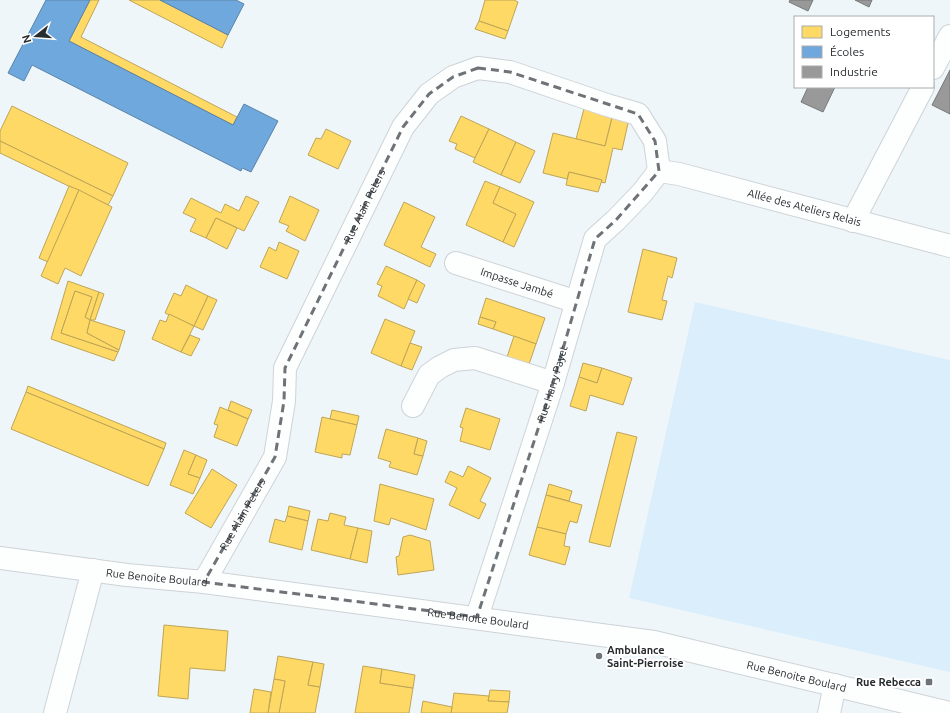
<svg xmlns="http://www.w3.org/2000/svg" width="950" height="713" font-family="Ubuntu,sans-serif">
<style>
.green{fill:#daeefb}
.homes{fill:#ffd966;stroke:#bea556}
.schools{fill:#6fa8dc;stroke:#5a83a8}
.industry{fill:#999;stroke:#77797a}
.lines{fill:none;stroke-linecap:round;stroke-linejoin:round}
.minor-casing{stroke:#cdd3d7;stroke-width:24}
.minor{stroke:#fdfefe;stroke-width:22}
.marked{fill:none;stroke:#6e7377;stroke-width:3;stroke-dasharray:8 5;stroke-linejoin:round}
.poi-dot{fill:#6e7377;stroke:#fff;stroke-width:1.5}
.labels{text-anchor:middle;stroke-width:4;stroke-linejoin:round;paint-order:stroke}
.street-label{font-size:11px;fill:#282d30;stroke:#fff}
.poi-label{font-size:11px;font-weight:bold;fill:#282d30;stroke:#fff;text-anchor:start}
</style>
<rect width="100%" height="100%" fill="#eff6fa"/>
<!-- green -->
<path class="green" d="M695 302 950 360V672L629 598Z"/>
<!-- homes -->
<g class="homes">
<path d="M90 0H99L81 37 237 117 233 125 69 41Z"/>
<path d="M129 0H160L228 35 222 48Z"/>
<path d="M485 0H514L518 2 508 31 479 21Z"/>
<path d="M479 21 508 31 505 39 475 29Z"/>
<path d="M585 105 613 114 605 146 576 139Z"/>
<path d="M12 106 128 163 113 196 0 141V131Z"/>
<path d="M613 114 629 119 622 150 613 148 605 183 601 182 602 180 569 172 567 179 543 173 553 133 605 146Z"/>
<path d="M461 116 489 129 475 158 455 149 457 144 449 141Z"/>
<path d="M326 129 351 141 338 169 308 155 316 138 321 139Z"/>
<path d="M489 129 516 142 501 175 473 162Z"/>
<path d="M0 141 113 196 108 205 0 153Z"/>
<path d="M516 142 535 151 520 183 501 175Z"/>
<path d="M569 172 602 180 598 192 566 185Z"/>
<path d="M485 181 500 187 493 203 516 214 503 242 466 225Z"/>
<path d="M69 186 79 190 48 262 39 258Z"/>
<path d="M500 187 534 202 514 247 503 242 516 214 493 203Z"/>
<path d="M79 190 112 207 81 276 65 268 58 284 41 276Z"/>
<path d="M246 196 259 202 244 231 216 218 206 238 190 231 196 219 183 213 191 198 221 213 225 204 239 211Z"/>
<path d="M290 196 319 210 305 241 286 231 289 226 279 222Z"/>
<path d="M404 202 435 217 421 247 436 254 430 267 384 245Z"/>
<path d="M216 218 237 228 227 249 206 238Z"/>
<path d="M279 242 299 251 287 279 260 267 269 247 276 251Z"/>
<path d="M643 249 677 258 672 278 668 276 662 300 667 301 662 320 628 312Z"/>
<path d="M386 266 417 280 404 309 378 296 382 286 377 284Z"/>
<path d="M417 280 425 285 417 303 408 299Z"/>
<path d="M68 281 99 292 90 320 85 317 92 297 75 291 61 333 118 352 114 361 51 339Z"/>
<path d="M186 285 208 296 194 326 165 313 174 293 181 296Z"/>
<path d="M75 291 92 297 85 317 90 320 87 333 119 350 118 352 61 333Z"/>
<path d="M99 292 104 294 95 320H90Z"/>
<path d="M208 296 217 300 203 330 194 326Z"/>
<path d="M486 298 545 318 536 344 493 329 496 322 480 317Z"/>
<path d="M169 314 194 326 181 352 152 339 160 320 166 322Z"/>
<path d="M480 317 496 322 493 329 478 324Z"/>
<path d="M385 319 415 331 401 366 371 353Z"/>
<path d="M90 320 125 331 119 350 87 333Z"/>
<path d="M190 335 200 339 191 356 181 352Z"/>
<path d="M514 336 536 344 528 367 506 360Z"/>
<path d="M410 343 422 347 412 370 401 366Z"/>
<path d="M583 363 602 368 597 383 579 377Z"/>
<path d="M602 368 632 378 623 405 590 395 586 411 570 406 579 377 597 383Z"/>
<path d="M28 386 166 443 164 449 26 392Z"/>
<path d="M26 392 164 449 148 486 11 429Z"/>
<path d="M231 401 252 410 248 419 228 410Z"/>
<path d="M220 407 248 419 237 446 214 437 218 425 214 424Z"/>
<path d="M466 408 500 419 490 450 460 441 463 428 460 427Z"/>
<path d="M332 410 359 416 357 425 330 419Z"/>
<path d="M322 417 357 425 350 455 342 454V458L315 452Z"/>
<path d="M386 429 418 438 414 454 423 456 417 475 389 467 391 462 378 458Z"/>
<path d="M617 432 637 437 610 547 589 542Z"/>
<path d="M418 438 427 441 423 456 414 454Z"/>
<path d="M184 450 196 455 188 474 200 478 193 494 170 485Z"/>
<path d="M196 455 207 460 200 478 188 474Z"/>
<path d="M468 466 491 478 480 501 486 504 479 519 449 505 457 488 445 482 450 471 463 477Z"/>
<path d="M212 469 237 485 211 528 185 513Z"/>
<path d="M380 484 434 499 426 530 391 518 389 525 374 521Z"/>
<path d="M549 484 572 491 569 501 546 495Z"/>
<path d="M546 495 582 505 577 523 570 521 566 534 537 527Z"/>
<path d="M289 506 310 511 308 521 287 516Z"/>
<path d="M330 513 346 517 344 525 358 528 350 559 311 550 318 519 328 521Z"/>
<path d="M287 516 308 521 302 550 269 542 275 519 285 522Z"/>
<path d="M537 527 566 534 564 546 570 547 565 565 529 555Z"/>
<path d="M358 528 372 531 367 563 350 559Z"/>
<path d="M410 535 430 541 434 570 398 575 396 557 399 556 403 537Z"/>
<path d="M164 625 228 631 225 671 190 668 188 699 158 696Z"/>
<path d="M278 656 313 662 308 685 320 687 315 713H279L285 681 274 679Z"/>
<path d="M313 662 324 664 320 687 308 685Z"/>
<path d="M363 666 382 669 380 683 413 688 409 713H355Z"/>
<path d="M382 669 415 675 413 688 380 683Z"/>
<path d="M274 679 285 681 279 713H268Z"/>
<path d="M254 689 271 692 268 713H250Z"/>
<path d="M490 690 510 691 509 702 488 701Z"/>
<path d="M454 693 489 696 488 701 509 702 507 713H451Z"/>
<path d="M423 701 452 707 451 713H421Z"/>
</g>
<!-- schools -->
<g class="schools">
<path d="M46 0H90L69 41 233 125 244 104 278 121 251 172 242 168 241 171 32 65 24 81 8 73Z"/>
<path d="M160 0H236L244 4 228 35Z"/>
</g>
<!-- industry -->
<g class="industry">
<path d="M790 0H813L808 11 789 2Z"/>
<path d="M855 0H872L869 7Z"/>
<path d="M950 70V114L932 105Z"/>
<path d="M808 87H835L823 112 801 102Z"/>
</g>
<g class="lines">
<!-- minor casing -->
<g class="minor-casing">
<g id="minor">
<path d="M933 68 950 36"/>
<path id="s1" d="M659 171 679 174 950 246"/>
<path d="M853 221 923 87"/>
<path id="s2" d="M456 263 577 302"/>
<path d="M413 406 429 375 440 367 454 360 475 358 553 383"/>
<path id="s3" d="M0 558 127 575 204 582 654 642 950 713"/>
<path id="s4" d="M204 582 275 457 284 401 285 368 403 127 429 94 453 77 478 68 510 72 607 105 638 114 655 141 659 171"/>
<path id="s5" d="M477 617 553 383 595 239 616 220 642 193 659 171"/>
<path d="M55 713 93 570"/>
<path d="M829 713 835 685"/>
</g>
</g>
<!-- minor -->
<use href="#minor" class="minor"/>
</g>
<!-- marked area -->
<path class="marked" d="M478 68 510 72 638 114 655 141 659 171 616 220 595 239 553 383 477 617 204 582 275 457 284 401 285 368 403 127 429 94 453 77Z"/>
<!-- markers -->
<g class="poi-dot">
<circle cx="599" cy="656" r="4"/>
<rect x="925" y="678" width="8" height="8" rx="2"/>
</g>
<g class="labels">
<!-- street labels -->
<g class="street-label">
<text dy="4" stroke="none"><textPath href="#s4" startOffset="414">Rue Alain Peters</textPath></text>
<text dy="4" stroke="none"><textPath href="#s1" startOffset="150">Allée des Ateliers Relais</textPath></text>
<text dy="4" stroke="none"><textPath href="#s2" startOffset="64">Impasse Jambé</textPath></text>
<text dy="4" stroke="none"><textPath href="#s5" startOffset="245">Rue Harry Payet</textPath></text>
<text dy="4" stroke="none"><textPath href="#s4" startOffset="78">Rue Alain Peters</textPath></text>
<text dy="4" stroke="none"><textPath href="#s3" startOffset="158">Rue Benoite Boulard</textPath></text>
<text dy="4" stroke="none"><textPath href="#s3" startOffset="482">Rue Benoite Boulard</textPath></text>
<text dy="4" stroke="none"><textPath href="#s3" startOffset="806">Rue Benoite Boulard</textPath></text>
</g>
<!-- poi labels -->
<g class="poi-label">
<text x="607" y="654">Ambulance<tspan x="607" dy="13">Saint-Pierroise</tspan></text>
<text x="921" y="686" text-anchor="end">Rue Rebecca</text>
</g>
</g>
<!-- legend -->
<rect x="794" y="16" width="140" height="72" fill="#ffffff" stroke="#a9abac"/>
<rect x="802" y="26" width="20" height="12" fill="#ffd966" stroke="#a9abac"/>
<text x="830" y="36" font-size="12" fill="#282d30">Logements</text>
<rect x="802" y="46" width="20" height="12" fill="#6fa8dc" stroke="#a9abac"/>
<text x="830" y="56" font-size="12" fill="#282d30">Écoles</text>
<rect x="802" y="66" width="20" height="12" fill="#999999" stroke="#a9abac"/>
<text x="830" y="76" font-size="12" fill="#282d30">Industrie</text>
<!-- north arrow -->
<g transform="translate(36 36) rotate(253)" stroke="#ffffff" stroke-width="3" paint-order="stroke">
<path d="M0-3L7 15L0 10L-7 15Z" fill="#282d30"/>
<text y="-6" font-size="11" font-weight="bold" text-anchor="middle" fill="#282d30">N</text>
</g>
</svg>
